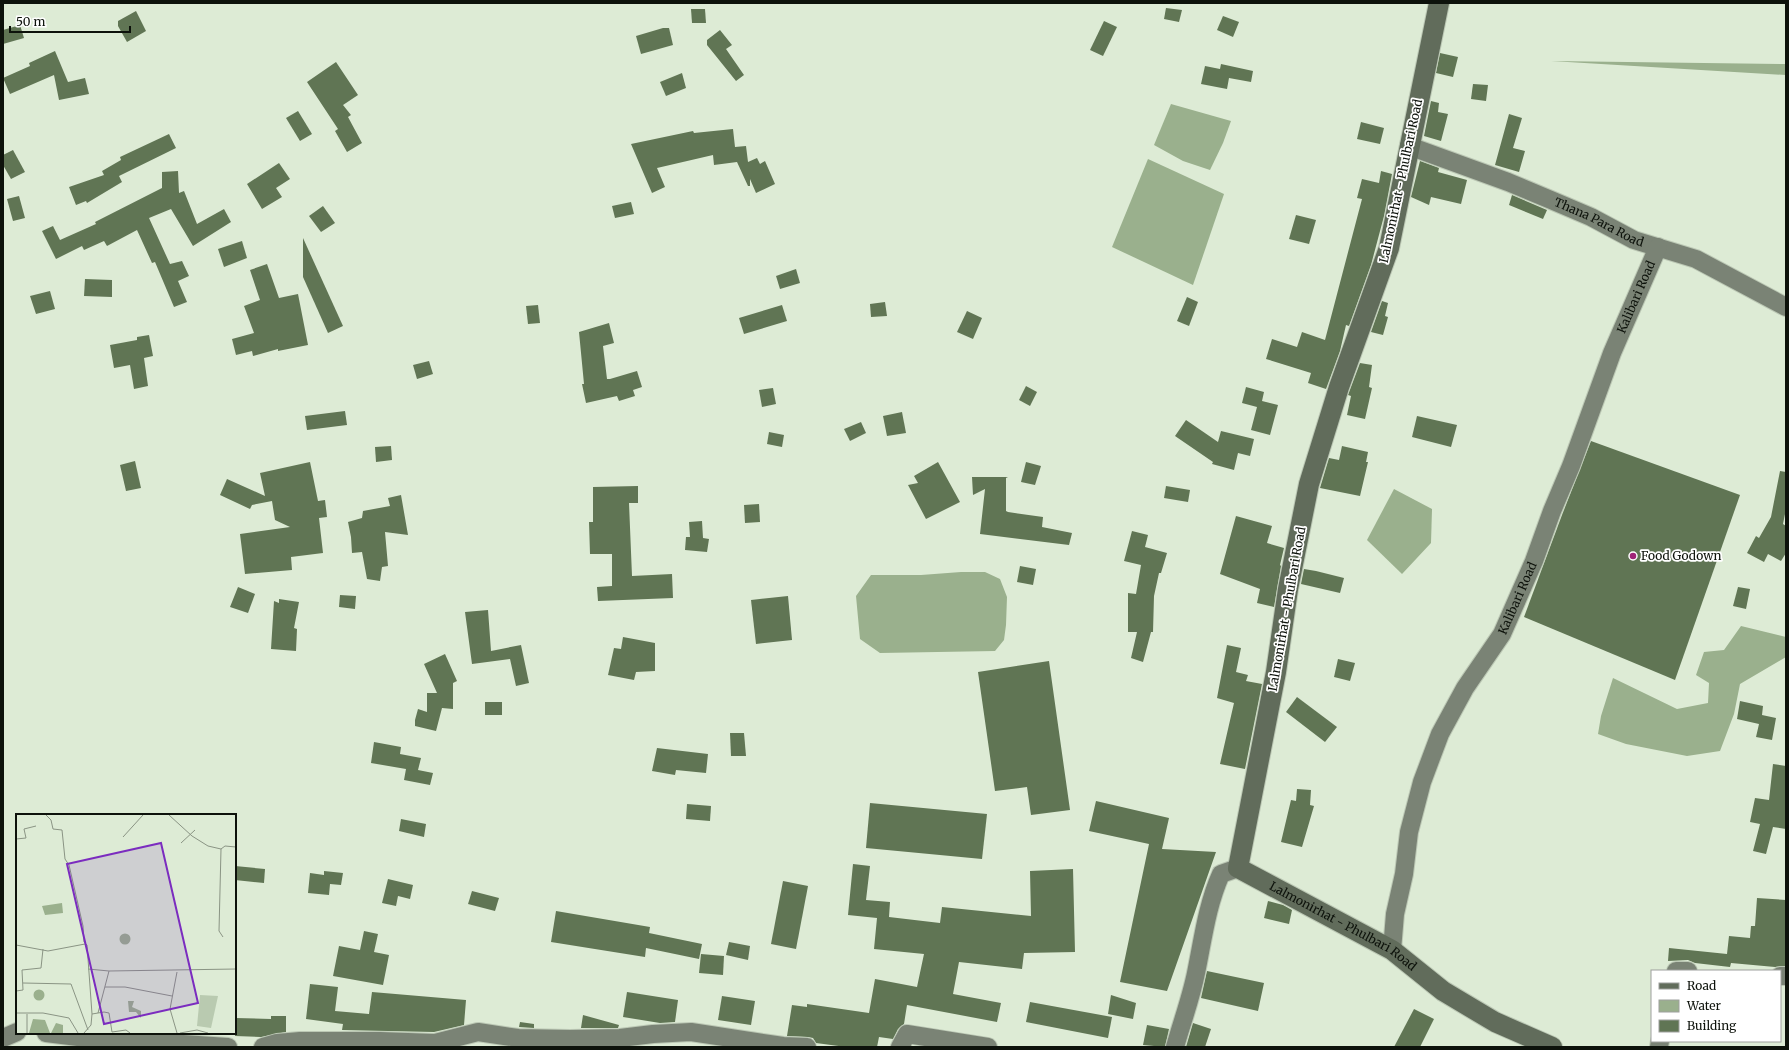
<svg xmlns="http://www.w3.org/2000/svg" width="1789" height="1050" font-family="Merriweather,serif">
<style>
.water{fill:#9ab08d}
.building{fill:#607554}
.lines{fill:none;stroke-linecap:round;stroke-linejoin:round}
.secondary-casing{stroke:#bcc8b5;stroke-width:20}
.primary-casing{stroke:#bcc8b5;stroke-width:22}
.secondary{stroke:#7a8375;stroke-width:18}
.primary{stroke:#616c5b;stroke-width:20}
.poi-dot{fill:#a02378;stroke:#fff;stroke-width:1.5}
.labels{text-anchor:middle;stroke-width:3.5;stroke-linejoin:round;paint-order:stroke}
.street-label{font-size:12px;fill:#0d120b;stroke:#fff}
.poi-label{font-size:12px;fill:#0d120b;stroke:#fff;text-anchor:start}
.inset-road{fill:none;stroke:#8a9484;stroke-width:1}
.view{fill:#7b2cbf;fill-opacity:0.15;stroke:#7b2cbf;stroke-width:2}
.inset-edge{fill:none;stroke:#0d120b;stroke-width:2}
</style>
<rect width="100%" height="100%" fill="#ddebd5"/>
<!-- water -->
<g class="water">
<path d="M1551 61 1786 64V75Z"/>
<path d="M1171 104 1231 121 1223 143 1210 170 1183 161 1154 145Z"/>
<path d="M1148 159 1224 194 1193 285 1112 247Z"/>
<path d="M1394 489 1432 509 1431 543 1402 574 1367 540Z"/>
<path d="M961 572H985L1000 579 1007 597 1006 625 1004 640 995 651 880 653 860 639 856 596 871 575H921Z"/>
<path d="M1741 626 1786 637V657L1740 684 1734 714 1720 751 1687 756 1626 744 1598 734 1601 716 1613 678 1677 709 1708 703 1709 683 1696 675 1704 652 1724 650Z"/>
</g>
<!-- building -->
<g class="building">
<path d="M1166 8 1182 10 1179 22 1164 19Z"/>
<path d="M691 9H705L706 23H692Z"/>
<path d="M136 11 146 31 127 42 118 26V21Z"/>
<path d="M1223 16 1239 22 1233 37 1217 30Z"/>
<path d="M1104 21 1117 27 1103 56 1090 50Z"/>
<path d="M20 25 24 38 3 44V30Z"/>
<path d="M663 28H669L673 45 641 54 636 36Z"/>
<path d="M720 30 732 45 726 49 744 75 736 81 707 45V40Z"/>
<path d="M55 51 68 82 85 78 89 94 59 100 54 75 10 94 3 78 30 66 29 63Z"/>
<path d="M1440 53 1458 57 1453 77 1436 73Z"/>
<path d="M336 62 358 95 343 105 351 115 348 117 362 143 347 152 335 131 338 129 307 82Z"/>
<path d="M1221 64 1253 71 1251 82 1229 78 1227 89 1201 84 1205 66 1220 69Z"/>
<path d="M682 73 686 88 666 96 660 82Z"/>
<path d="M1473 84 1488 85 1486 101 1471 99Z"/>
<path d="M1431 101 1439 103 1438 112 1448 114 1441 141 1424 136Z"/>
<path d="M298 111 312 134 300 141 286 118Z"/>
<path d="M1509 114 1522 118 1513 148 1525 151 1519 172 1495 165Z"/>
<path d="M1361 122 1384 128 1380 144 1357 139Z"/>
<path d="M733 129 735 147 746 146 748 162 757 158 760 164 765 161 775 184 756 193 750 179V186H748L737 162 714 165 713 155 657 168 665 187 652 193 631 144 693 131 694 133Z"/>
<path d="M169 134 176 148 119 176 122 182 87 203 86 201 76 205 69 187 104 175 102 171 121 160 120 157Z"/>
<path d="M13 150 25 172 11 179 3 165V155Z"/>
<path d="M1420 161 1439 168 1438 172 1467 180 1461 204 1431 197 1429 205 1411 197Z"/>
<path d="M279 163 290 179 276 188 282 197 262 209 247 184Z"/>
<path d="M178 171 179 193 184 191 197 224 224 209 231 222 193 246 171 209 149 218 170 264 182 261 189 276 178 281 187 302 174 307 155 262 152 263 137 230 107 246 104 241 84 250 82 246 56 259 42 231 53 226 60 240 96 224 95 222 162 188V172Z"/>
<path d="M1381 171 1392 174 1384 216 1371 265 1349 326 1346 325 1340 351 1326 389 1308 383 1311 373 1266 359 1272 339 1297 347 1302 332 1325 340 1362 199 1357 198 1362 179 1379 183Z"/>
<path d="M1512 195 1547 210 1543 219 1509 205Z"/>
<path d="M19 196 25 218 13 221 7 199Z"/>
<path d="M631 202 634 214 615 218 612 206Z"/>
<path d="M323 206 335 223 321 232 309 216Z"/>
<path d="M1296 215 1316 220 1309 244 1289 239Z"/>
<path d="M303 238 343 326 328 333 303 277Z"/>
<path d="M242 241 247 258 224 267 218 249Z"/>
<path d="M267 264 279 298 298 294 308 345 278 351V349L253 356 252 351 236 355 232 339 254 333 244 306 260 300 250 270Z"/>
<path d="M796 269 800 283 780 289 776 276Z"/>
<path d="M85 279 112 280V297L84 296Z"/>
<path d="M50 291 55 309 36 314 30 296Z"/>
<path d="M1187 297 1198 302 1189 326 1177 321Z"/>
<path d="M1382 301 1388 303 1385 316 1388 317 1383 335 1371 332Z"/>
<path d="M885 302 887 316 871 317 870 304Z"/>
<path d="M538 305 540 323 528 324 526 306Z"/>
<path d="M782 305 787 321 744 334 739 318Z"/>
<path d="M967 311 982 318 973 339 957 332Z"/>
<path d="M609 323 614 343 603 346 607 379H610L637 371 642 387 633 390 635 396 619 401 617 396 586 403 582 384H584L579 332Z"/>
<path d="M149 335 153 356 144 358 148 386 134 389 130 365 114 368 110 345 137 340V337Z"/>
<path d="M429 361 433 374 417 379 413 365Z"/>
<path d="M1360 363 1372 365 1369 387 1372 388 1365 419 1347 415 1351 396 1348 395Z"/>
<path d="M1026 386 1037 392 1030 406 1019 400Z"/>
<path d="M1246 387 1264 392 1262 401 1278 405 1270 435 1251 430 1257 407 1242 403Z"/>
<path d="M773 388 776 404 762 407 759 390Z"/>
<path d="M345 411 347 425 307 430 305 416Z"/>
<path d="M902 412 906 433 887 436 883 416Z"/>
<path d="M1417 416 1457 425 1451 447 1412 437Z"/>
<path d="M1186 420 1218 442 1221 431 1254 439 1250 456 1238 453 1234 470 1212 464 1213 462 1175 436Z"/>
<path d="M861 422 866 433 850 441 844 429Z"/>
<path d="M769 432 784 435 782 447 767 444Z"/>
<path d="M1591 441 1740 495 1675 680 1524 617 1562 515Z"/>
<path d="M391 446 392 460 376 462 375 447Z"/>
<path d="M1342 446 1368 452 1366 462H1368L1360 496 1320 488 1329 458 1339 460Z"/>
<path d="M135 461 141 488 126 491 120 465Z"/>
<path d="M310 462 318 501 325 500 327 517 319 518 323 553 291 557 292 570 245 574 240 534 290 527 275 520 272 501 252 505 250 509 220 495 227 479 265 496 260 473Z"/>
<path d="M938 462 960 502 926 519 908 485 918 483 914 476Z"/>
<path d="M1026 462 1041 466 1035 485 1021 482Z"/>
<path d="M1780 471 1786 472V509L1783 524 1786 526V553L1781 561 1768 554 1764 562 1747 553 1756 536 1759 538 1771 517Z"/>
<path d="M972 477H1008L1006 478V511L1008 512 1043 517 1042 527 1072 533 1069 545 980 534 985 489 973 495Z"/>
<path d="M638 486V503H629L632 576 672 574 673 598 598 601 597 587 612 586V554H590L589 522H593V487Z"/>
<path d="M1166 486 1190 490 1188 502 1164 498Z"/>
<path d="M401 495 408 535 385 532 388 566 382 567 380 581 367 579 362 552 352 553 351 537 348 522 362 518 363 511 390 506 388 498Z"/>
<path d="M759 504 760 522 745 523 744 505Z"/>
<path d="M1236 516 1272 526 1267 543 1284 548 1280 565 1281 566 1274 607 1257 603 1260 589 1220 574Z"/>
<path d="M702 521 703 538 709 539 707 552 685 550 686 537H690L689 522Z"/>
<path d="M1132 531 1148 535 1145 547 1167 553 1161 573H1159L1154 596 1153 632H1151L1143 662 1131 658 1137 632H1128V593L1136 594 1141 565 1124 561Z"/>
<path d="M1020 566 1036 569 1033 585 1017 582Z"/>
<path d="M1304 569 1316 571 1344 578 1340 593 1301 584Z"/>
<path d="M238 587 255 594 248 613 230 607Z"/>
<path d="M1738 587 1750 589 1746 609 1733 606Z"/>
<path d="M340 595 356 596 355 609 339 607Z"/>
<path d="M788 596 792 640 756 644 751 600Z"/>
<path d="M279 599 299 602 294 628 297 629 296 651 271 649 274 601 279 603Z"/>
<path d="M488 610 491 651 521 645 529 683 516 686 510 659 472 664 465 612Z"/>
<path d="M623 637 655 643V671L636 672 634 680 608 675 614 648 621 649Z"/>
<path d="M1227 645 1241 648 1236 672 1248 675 1246 681 1262 684 1245 769 1220 764 1234 703 1217 698Z"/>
<path d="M445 654 457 681 453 683V709L442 708 436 731 415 726V720L418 709 427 712V693H437L424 664Z"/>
<path d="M1338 659 1355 663 1350 681 1334 677Z"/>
<path d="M1049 661 1070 810 1031 815 1027 787 995 791 978 672Z"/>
<path d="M1297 697 1337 727 1325 742 1286 712Z"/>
<path d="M1740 701 1763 706 1762 715 1776 718 1772 740 1756 737 1759 724 1737 719Z"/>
<rect x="485" y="702" width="17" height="13"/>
<path d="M730 733H744L746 756H731Z"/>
<path d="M374 742 401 747 400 754 421 758 418 770 433 773 430 785 404 780 406 769 371 763Z"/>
<path d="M657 748 708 754 706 773 676 770 675 775 652 771Z"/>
<path d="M1773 764 1786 766V829L1773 827 1766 854 1753 851 1760 824 1750 822 1755 798 1769 800Z"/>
<path d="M1297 789 1311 790 1310 805 1314 806 1302 847 1281 842 1291 800 1296 801Z"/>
<path d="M1096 801 1169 818 1162 849 1216 852 1167 991 1120 982 1149 844 1089 831Z"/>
<path d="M870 803 987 814 982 859 866 848Z"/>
<path d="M687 804 711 806 710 821 686 819Z"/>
<path d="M401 819 426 824 424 837 399 831Z"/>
<path d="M853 864 870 866 866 900 890 902 889 917 940 923 942 907 1031 916 1030 871 1073 869 1075 952 1024 953 1022 969 959 962 953 994 1001 1003 997 1022 907 1005 904 1024 898 1029 893 1039 879 1037 877 1047H846L816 1043 813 1038 808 1037 787 1036 792 1005 807 1007V1004L869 1013 875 979 917 987 924 954 874 949 877 918 848 915Z"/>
<path d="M235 866 265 869 264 883 235 880Z"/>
<path d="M324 871 343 873 341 885 330 884 329 895 308 893 310 873 324 875Z"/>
<path d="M388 879 413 885 410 899 398 896 396 906 382 903Z"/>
<path d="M783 881 808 886 796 949 771 944Z"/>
<path d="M472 891 499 898 495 911 468 904Z"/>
<path d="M1757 898 1786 900V966L1775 967 1731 963 1730 967 1695 963 1688 960 1668 961 1669 948 1727 954 1729 936 1750 938 1751 926H1755Z"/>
<path d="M1268 901 1283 905 1292 910 1289 924 1264 918Z"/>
<path d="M556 911 650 927 649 933 702 944 699 959 646 948 645 957 551 942Z"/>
<path d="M364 931 378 934 374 952 389 955 383 985 333 976 339 946 360 950Z"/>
<path d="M729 942 750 946 748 960 726 955Z"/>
<path d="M701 954 724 956 723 975 699 973Z"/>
<path d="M1207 971 1264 983 1258 1011 1201 998Z"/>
<path d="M310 984 338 987 335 1011 369 1014 372 992 466 1000 464 1025 434 1032 342 1030 343 1024 306 1019Z"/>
<path d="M627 992 678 1000 675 1022 660 1023 623 1017Z"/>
<path d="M1111 995 1136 1003 1133 1019 1108 1014Z"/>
<path d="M722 996 755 1001 751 1025 718 1020Z"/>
<path d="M1030 1002 1112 1017 1108 1038 1026 1022Z"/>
<path d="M1414 1009 1434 1019 1420 1047H1394Z"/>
<path d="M583 1015 619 1025 618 1028H581Z"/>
<path d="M271 1016H286V1032L261 1037 235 1036V1018L271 1019Z"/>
<path d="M520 1022 534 1024V1028L519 1027Z"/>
<path d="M1193 1023 1211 1029 1205 1047H1186Z"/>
<path d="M1147 1025 1169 1029 1165 1047 1143 1045Z"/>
</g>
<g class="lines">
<!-- secondary casing -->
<g class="secondary-casing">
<g id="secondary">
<path id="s1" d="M1409 146 1508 182 1551 200 1591 217 1634 240 1696 259 1786 307"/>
<path id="s2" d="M1392 950 1395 914 1404 874 1409 832 1422 782 1440 734 1465 688 1502 634 1534 561 1552 511 1571 466 1612 353 1658 247"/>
<path d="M1676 971H1688"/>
<path d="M1780 976H1786"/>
<path d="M46 1033 78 1037 228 1047"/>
<path d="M3 1038 17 1032"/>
<path d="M263 1047 277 1043 300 1041H380L435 1043 478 1032 518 1038 570 1039 620 1038 653 1034 691 1032 783 1046 807 1047"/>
<path d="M900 1047 907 1034 988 1047"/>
<path d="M1175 1047C1182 1022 1191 998 1196 973 1203 939 1207 905 1221 874L1238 868"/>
<path d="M1659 1047 1660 1041"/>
</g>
</g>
<!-- primary casing -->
<g class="primary-casing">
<g id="primary">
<path id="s3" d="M1439 3 1389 248 1339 387 1309 484 1288 589 1276 672 1238 868 1392 950 1443 991 1495 1022 1552 1047"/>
</g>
</g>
<!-- secondary -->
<use href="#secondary" class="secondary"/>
<!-- primary -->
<use href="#primary" class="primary"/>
</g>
<!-- markers -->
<circle class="poi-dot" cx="1633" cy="556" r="4"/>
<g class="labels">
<!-- street labels -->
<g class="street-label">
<text transform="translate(1401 181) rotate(-78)" y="4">Lalmonirhat - Phulbari Road</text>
<text dy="4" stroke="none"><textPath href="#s1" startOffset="205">Thana Para Road</textPath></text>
<text dy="4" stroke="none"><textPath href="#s2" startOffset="703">Kalibari Road</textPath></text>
<text dy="4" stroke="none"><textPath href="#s2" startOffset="379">Kalibari Road</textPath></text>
<text transform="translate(1287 609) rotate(-80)" y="4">Lalmonirhat - Phulbari Road</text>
<text dy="4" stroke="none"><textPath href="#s3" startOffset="1010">Lalmonirhat - Phulbari Road</textPath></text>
</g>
<!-- poi labels -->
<g class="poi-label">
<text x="1641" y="560">Food Godown</text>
</g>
</g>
<!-- overview -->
<g transform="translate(16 814)">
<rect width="220" height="220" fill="#ddebd5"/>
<path d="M184 181 202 182 195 214 181 212Z" fill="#b9cab0"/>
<path d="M46 89 47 99 29 101 26 92ZM103.5 125a5.5 5.5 0 1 1 11 0a5.5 5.5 0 1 1-11 0ZM17.5 181a5.5 5.5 0 1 1 11 0a5.5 5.5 0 1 1-11 0ZM112 187H118L116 193 125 197V204L120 198H113ZM17 205 29 206 34 219H13ZM40 209 47 211V219H35Z" fill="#9ab08d"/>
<path class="inset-road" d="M30 1 35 6 37 15 46 16 49 45 53 51 67 112 68 128 71 131 76 200M153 1 176 22 192 32 205 35M107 23 127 1M0 25 10 24 8 15 20 12M165 29 179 16M207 123 203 117 205 35 209 32 220 33M0 131 32 137 69 130M72 155 93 157M7 169 55 170 72 216M89 173H109L156 182M0 177 7 176 6 156 25 154 27 135M0 199H27L53 204 62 219M82 199 93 157 220 155M11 200V219M68 219 75 211 76 200 88 198 93 199 96 218 110 216 114 219M161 219 154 195 161 158M164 219 181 216 192 219"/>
<path class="view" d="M145 29 182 189 88 210 51 50Z"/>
<rect width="220" height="220" class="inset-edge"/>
</g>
<!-- border -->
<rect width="1789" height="1050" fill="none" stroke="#0d120b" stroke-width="8"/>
<!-- legend -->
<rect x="1651" y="970" width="130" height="72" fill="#ffffff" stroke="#9ea09d"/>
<rect x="1659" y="983" width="20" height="6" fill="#616c5b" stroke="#9ea09d"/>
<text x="1687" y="990" font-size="12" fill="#0d120b">Road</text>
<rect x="1659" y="1000" width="20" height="12" fill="#9ab08d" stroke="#9ea09d"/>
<text x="1687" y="1010" font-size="12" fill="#0d120b">Water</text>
<rect x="1659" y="1020" width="20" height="12" fill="#607554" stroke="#9ea09d"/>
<text x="1687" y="1030" font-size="12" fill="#0d120b">Building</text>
<!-- scale -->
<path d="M10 26v6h120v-6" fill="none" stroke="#0d120b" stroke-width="2"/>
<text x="16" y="26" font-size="12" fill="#0d120b" stroke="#ffffff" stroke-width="3" paint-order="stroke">50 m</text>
</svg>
